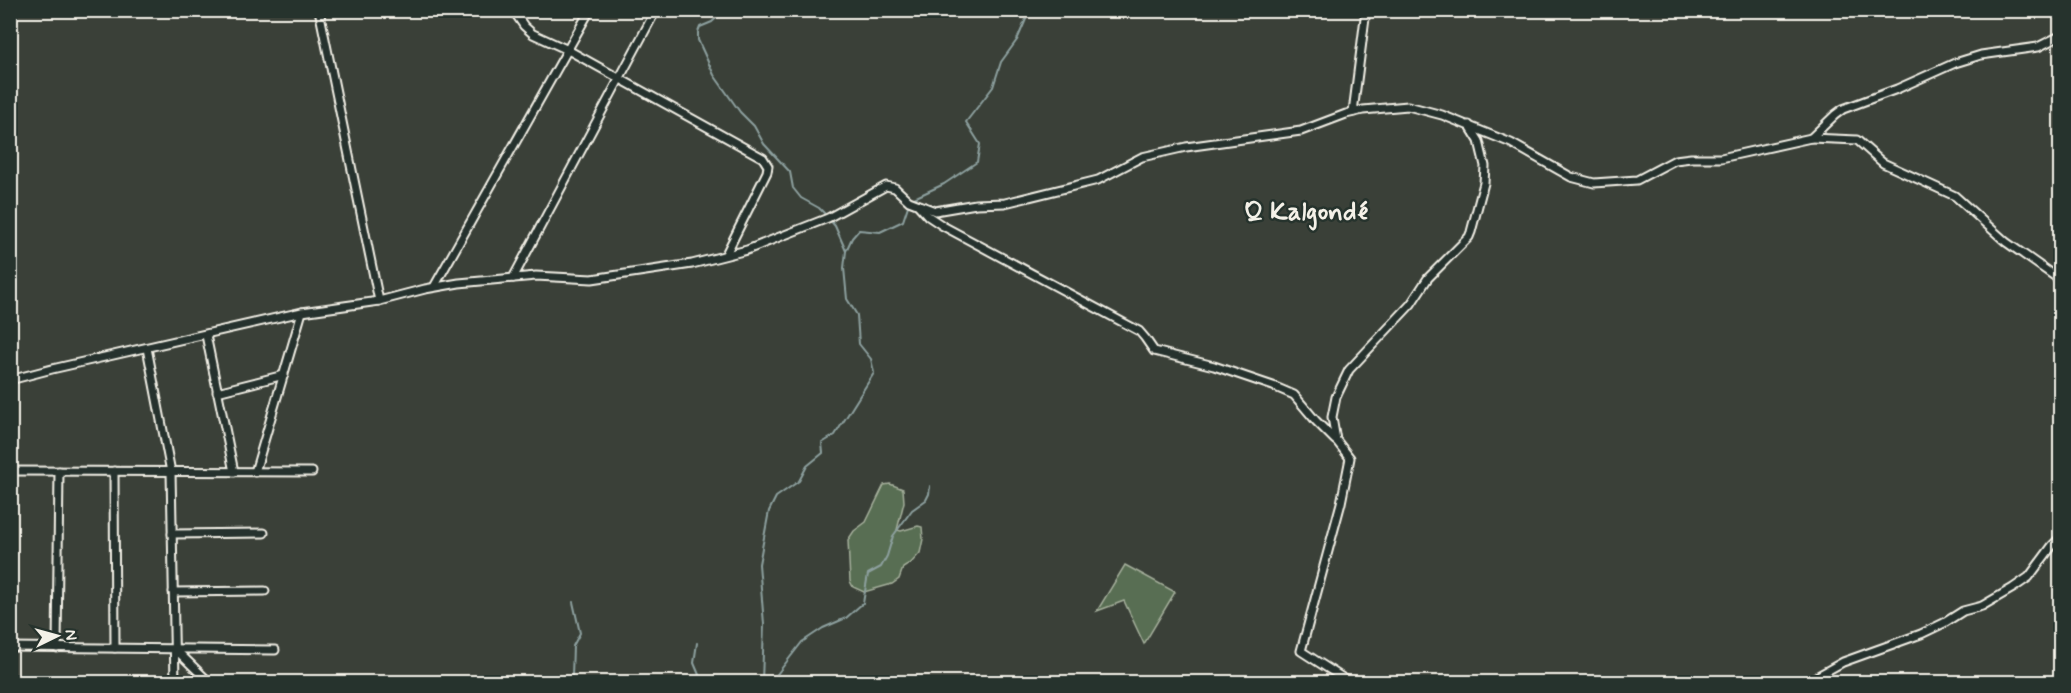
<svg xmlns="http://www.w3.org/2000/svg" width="2071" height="693" font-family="Mynerve,sans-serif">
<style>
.green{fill:#586e52;stroke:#a6b09d;stroke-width:1.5}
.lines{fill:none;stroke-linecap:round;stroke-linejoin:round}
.stream{stroke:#8da09f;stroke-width:2}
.minor-casing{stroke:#f4f1e8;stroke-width:11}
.tertiary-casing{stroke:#f4f1e8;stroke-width:13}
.minor{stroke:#26332d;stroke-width:7}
.tertiary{stroke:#26332d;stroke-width:8}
.labels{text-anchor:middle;stroke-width:5;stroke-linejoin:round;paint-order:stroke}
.quarter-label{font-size:26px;font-weight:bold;fill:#f4f1e8;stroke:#26332d}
</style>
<rect width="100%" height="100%" fill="#3a4038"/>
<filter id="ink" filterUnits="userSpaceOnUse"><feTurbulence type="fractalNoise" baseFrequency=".0167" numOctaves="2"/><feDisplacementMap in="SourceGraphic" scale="12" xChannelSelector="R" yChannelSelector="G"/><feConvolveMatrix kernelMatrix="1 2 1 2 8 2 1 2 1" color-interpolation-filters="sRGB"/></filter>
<g filter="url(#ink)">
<!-- green -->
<g class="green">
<path d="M890 484 903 489 904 502 897 530 901 531 918 526 922 527 923 539 920 553 911 563 903 568 899 579 892 584 864 592 853 587 850 581 848 540 854 531 866 522 884 485Z"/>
<path d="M1125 565 1175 592 1144 644 1124 601 1097 611Z"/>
</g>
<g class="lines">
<!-- stream -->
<g class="stream">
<path d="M725 10 712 22 700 27 698 32V40L714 75 740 112 754 126 764 144 790 172 793 188 801 198 819 208 826 215"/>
<path d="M912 199 944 184 977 162 980 144 966 122 993 87 1001 62 1017 40 1030 10"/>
<path d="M830 220 835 226 846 251"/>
<path d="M697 643 694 663 702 682"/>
<path d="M568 682 572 676 573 646 580 633 573 602"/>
<path d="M762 682 764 624 759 564 769 511 776 497 799 481 807 466 823 453 822 443 835 435 874 373 871 359 859 344 857 315 847 299 844 268 846 251 852 238 859 230 880 232 903 221 909 203"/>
<path d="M771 682 802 642 823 628 846 618 863 603 868 574 881 567 887 556 893 536 912 510 926 500 929 494 930 486"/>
</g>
<!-- minor casing -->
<g class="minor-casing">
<g id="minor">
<path d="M319 10 379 301"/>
<path d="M513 10 524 26 533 34 568 50 763 158 768 166 767 172 726 254"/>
<path d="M1353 112 1366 10"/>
<path d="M1811 138 1857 140 1883 163 1955 196 2006 242 2060 280"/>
<path d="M919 206 928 216 943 226 1139 331 1145 338 1154 351 1214 366 1273 386 1294 395 1316 421 1335 440"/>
<path d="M513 278 656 10"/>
<path d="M434 287 590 10"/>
<path d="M206 335 234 472"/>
<path d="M147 348 171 472 175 682"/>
<path d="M10 380 52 369 302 312 379 301 425 289 459 283 536 276 592 279 692 264 747 250 777 238 828 218 886 186 895 188 909 201 935 211 976 204 1005 203 1098 180 1142 157 1186 147 1301 131 1346 114 1363 110 1408 106 1442 115 1511 143 1571 177 1594 183 1637 180 1675 160 1691 158H1721L1811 138 1835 115 1843 109 1897 89 1955 63 1981 55 2038 47 2060 36"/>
<path d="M217 392 284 375"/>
<path d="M10 471 312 472"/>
<path d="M114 471 115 648"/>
<path d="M255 472 302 312"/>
<path d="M172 534 264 533"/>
<path d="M173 592 265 591"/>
<path d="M10 647 275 650"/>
<path d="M57 648 59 471"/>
<path d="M175 649 209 682"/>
<path d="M1349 682 1301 651 1341 503 1350 458 1336 440 1332 417 1336 397 1349 370 1411 304 1428 278 1469 237 1471 232 1484 183 1485 166 1479 141 1469 125"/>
<path d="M1807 682 1843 662 1921 634 1944 623 1963 611 1982 606 2013 588 2029 577 2052 546 2060 538"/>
</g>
</g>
<!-- tertiary casing -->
<g class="tertiary-casing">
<path id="tertiary" d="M10 240 11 10"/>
</g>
<!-- minor -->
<use href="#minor" class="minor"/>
<!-- tertiary -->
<use href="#tertiary" class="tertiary"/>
</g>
</g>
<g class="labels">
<!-- quarter labels -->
<g class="quarter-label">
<text x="1306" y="220">Q Kalgondé</text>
</g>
</g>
<!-- margin -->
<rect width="2071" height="693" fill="none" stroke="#26332d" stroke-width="36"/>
<rect x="18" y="18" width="2035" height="657" fill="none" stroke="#f4f1e8" stroke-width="2" filter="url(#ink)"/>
<!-- north arrow -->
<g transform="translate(57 636) rotate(85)" stroke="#26332d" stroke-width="4.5" paint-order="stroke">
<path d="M0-4.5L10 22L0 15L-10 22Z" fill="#f4f1e8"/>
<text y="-9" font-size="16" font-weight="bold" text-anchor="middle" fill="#f4f1e8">N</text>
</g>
</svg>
